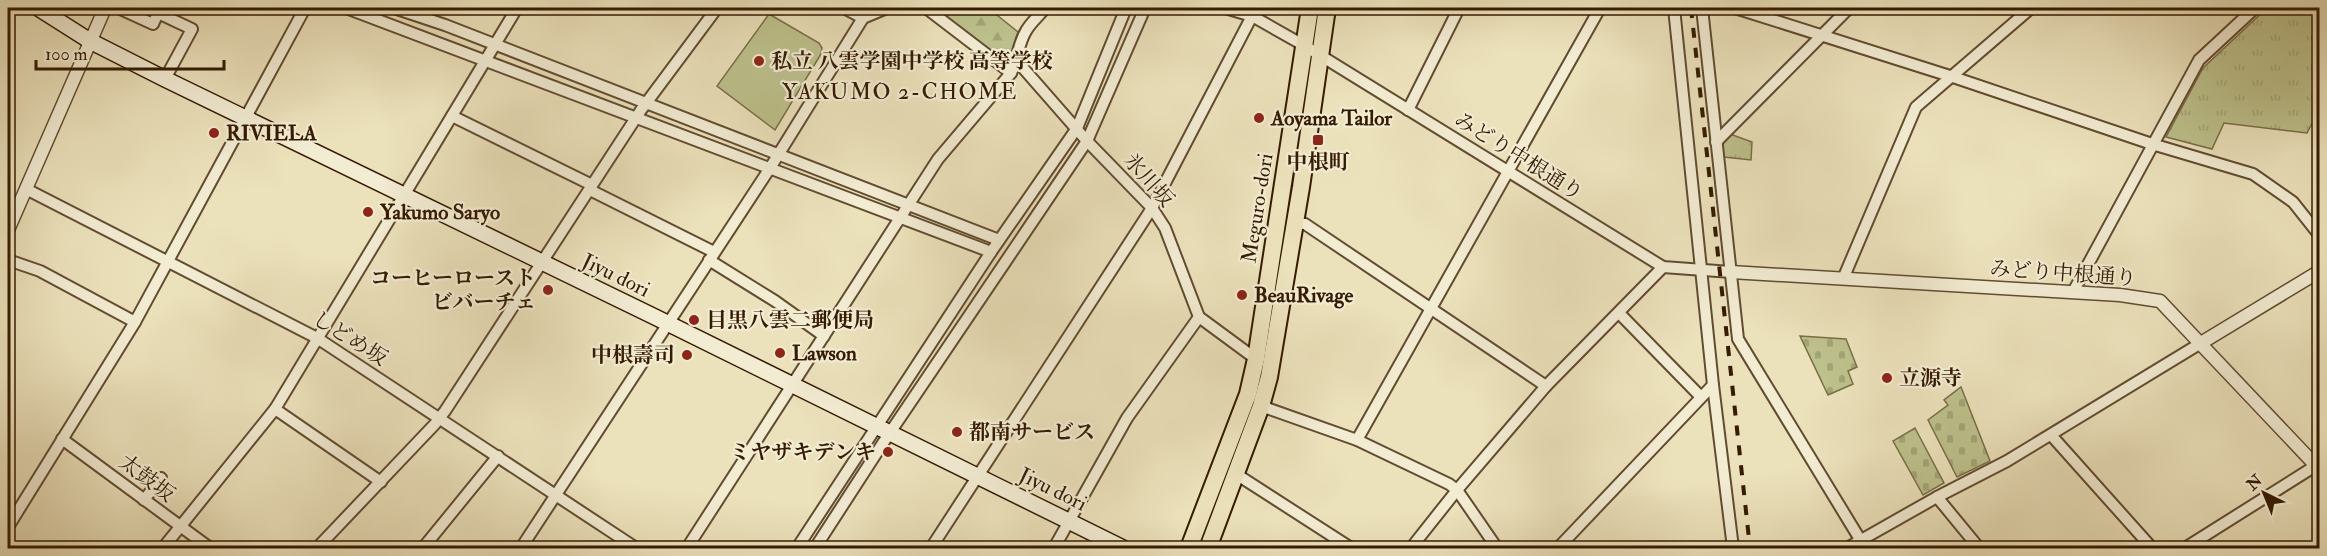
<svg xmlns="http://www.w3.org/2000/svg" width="2327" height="556" font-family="'IM FELL Double Pica','Noto Serif JP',serif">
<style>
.grass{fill:#bdc18c;stroke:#796e46;stroke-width:1.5}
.forest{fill:url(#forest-firs);stroke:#796e46;stroke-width:1.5}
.cemetery{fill:url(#cemetery-stones);stroke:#796e46;stroke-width:1.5}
.park{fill:url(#park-tufts);stroke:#796e46;stroke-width:1.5}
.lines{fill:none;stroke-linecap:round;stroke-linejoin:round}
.minor-casing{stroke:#624c30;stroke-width:14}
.tertiary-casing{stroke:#624c30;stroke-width:15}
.secondary-casing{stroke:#351b01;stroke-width:18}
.primary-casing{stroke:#351b01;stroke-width:20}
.minor{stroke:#f2ecd3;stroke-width:10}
.tertiary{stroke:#f2ecd3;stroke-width:12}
.secondary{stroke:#f2ecd3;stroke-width:15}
.primary{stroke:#ebe1bb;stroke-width:16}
.rail{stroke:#351b01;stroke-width:4;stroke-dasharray:10 10;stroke-linecap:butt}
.poi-dot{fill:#8f2418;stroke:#f2ecd3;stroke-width:2}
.labels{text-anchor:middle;stroke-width:4.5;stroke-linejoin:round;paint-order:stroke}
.poi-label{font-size:21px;font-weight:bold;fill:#351b01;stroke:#f2ecd3;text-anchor:start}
.street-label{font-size:21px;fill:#351b01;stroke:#f2ecd3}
.neighbourhood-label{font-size:22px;letter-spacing:1.5px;fill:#351b01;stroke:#f2ecd3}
</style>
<defs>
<pattern id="forest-firs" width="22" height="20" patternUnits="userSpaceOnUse" patternTransform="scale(1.5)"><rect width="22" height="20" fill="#bdc18c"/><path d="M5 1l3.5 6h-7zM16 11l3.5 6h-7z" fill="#a3a577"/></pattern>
<pattern id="cemetery-stones" width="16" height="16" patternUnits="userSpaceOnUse" patternTransform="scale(1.5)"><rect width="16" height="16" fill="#bdc18c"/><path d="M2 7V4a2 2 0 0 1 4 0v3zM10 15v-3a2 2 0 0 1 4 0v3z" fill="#a3a577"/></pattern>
<pattern id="park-tufts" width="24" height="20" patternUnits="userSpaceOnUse" patternTransform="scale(1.5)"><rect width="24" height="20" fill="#bdc18c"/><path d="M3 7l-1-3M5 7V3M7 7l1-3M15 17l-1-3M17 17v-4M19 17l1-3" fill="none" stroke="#a3a577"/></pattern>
</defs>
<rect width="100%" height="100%" fill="#ebe1bb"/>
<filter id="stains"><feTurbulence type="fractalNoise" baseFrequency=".00333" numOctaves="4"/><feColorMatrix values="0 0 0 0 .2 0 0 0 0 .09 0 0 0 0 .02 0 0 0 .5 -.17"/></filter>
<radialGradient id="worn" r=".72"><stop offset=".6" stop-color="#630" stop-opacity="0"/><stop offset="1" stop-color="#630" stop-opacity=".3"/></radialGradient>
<!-- grass -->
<path class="grass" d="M769 14 819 43 822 48 821 54 775 130 717 86Z"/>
<!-- forest -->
<path class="forest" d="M934 8H988L1018 32 1007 65Z"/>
<!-- cemetery -->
<g class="cemetery">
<path d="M1800 336 1846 339 1857 367 1848 371 1853 384 1828 395Z"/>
<path d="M1961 387 1990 461 1957 477 1928 420 1948 405 1944 400Z"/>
<path d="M1915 428 1944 483 1923 495 1893 441Z"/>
</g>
<!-- park -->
<g class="park">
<path d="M2267 8H2319V110L2307 133 2224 123 2212 149 2166 137 2203 68Z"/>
<path d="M1730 134 1752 142 1751 160 1724 157 1722 141Z"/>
</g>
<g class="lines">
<!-- minor casing -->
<g class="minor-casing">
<g id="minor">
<path d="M118 8 153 24 158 13 192 29 165 79"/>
<path d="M346 8 991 252"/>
<path d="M394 8 445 25 999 240"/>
<path d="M844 8 863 18"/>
<path d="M926 8 1011 73"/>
<path d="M1225 8 1252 16 1305 46 1663 267 1731 272"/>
<path d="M1674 8 1713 385 1733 548"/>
<path d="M1702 8 1738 339 1861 541"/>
<path d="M1735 8 1953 77 2152 144 2253 174 2293 202 2320 236"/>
<path d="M1017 61 1087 141 1152 208 1165 228 1199 317 1256 359"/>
<path d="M1408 110 1459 8"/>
<path d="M452 116 592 185"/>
<path d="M1716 142 1849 8"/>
<path d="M26 189 317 338 636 548"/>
<path d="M590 190 714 252"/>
<path d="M1294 223 1305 224 1546 386"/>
<path d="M8 260 40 271 135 322"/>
<path d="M709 260 775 301 824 336"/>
<path d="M1843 279 1916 107 2031 8"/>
<path d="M2073 292 2199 60 2255 8"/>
<path d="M1619 313 1701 397"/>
<path d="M1261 406 1357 440 1449 484 1457 490 1497 548"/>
<path d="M2051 435 2152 548"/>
<path d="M62 439 210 548"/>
<path d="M1357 440 1600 8"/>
<path d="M1236 474 1351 548"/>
<path d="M381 482 275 409 517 8"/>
<path d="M1937 497 1979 548"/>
<path d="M144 500 161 478"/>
<path d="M8 527 135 322 305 8"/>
<path d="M163 548 275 409"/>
<path d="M317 548 435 424 445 411 641 110 717 8"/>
<path d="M423 548 498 456"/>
<path d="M521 548 770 168 863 18 887 8"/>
<path d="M687 548 938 159 1011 73C1018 59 1018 44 1026 31 1031 22 1039 16 1045 8"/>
<path d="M797 548 991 252 1077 128 1126 8"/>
<path d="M815 548 883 443 1087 141 1145 8"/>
<path d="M931 548 1152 208 1252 16"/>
<path d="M1054 548 1127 418 1199 317"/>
<path d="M1411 548 1457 490 1546 386 1663 267"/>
<path d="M1558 548 1713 385"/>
<path d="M1847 548 1937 497 2007 461 2201 343"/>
<path d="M2185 548 2320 463"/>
</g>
</g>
<!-- tertiary casing -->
<g class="tertiary-casing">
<g id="tertiary">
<path d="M8 230 105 8"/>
<path d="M1731 272 2120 295 2160 301 2320 470"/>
<path d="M2201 343 2320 271"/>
</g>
</g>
<!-- secondary casing -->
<g class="secondary-casing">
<path id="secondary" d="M38 8 90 41 165 79 655 317 1123 548"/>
</g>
<!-- primary casing -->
<g class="primary-casing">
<g id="primary">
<path d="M1189 548 1248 394 1256 359 1310 8"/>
<path d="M1208 548 1261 406 1269 377 1301 187 1327 8"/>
</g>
</g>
<!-- minor -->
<use href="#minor" class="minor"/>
<!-- tertiary -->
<use href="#tertiary" class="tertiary"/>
<!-- secondary -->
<use href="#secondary" class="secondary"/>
<!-- primary -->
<use href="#primary" class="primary"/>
<!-- rail -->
<path class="rail" d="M1691 8 1750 548"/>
</g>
<!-- markers -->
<g class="poi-dot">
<circle cx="759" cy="61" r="6"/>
<circle cx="1259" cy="118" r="6"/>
<circle cx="214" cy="133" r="6"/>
<rect x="1312" y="134" width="12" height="12" rx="3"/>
<circle cx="368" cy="212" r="6"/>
<circle cx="548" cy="290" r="6"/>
<circle cx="1242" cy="295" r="6"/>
<circle cx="694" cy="320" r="6"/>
<circle cx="780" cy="353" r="6"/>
<circle cx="687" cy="355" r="6"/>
<circle cx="1887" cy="378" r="6"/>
<circle cx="957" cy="432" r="6"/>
<circle cx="888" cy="452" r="6"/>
</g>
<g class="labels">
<!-- poi labels -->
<g class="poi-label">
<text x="771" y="68">私立 八雲学園中学校 高等学校</text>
<text x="1271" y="125">Aoyama Tailor</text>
<text x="226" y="140">RIVIELA</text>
<text x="1318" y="169" text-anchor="middle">中根町</text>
<text x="380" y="219">Yakumo Saryo</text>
<text x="536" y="285" text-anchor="end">コーヒーロースト<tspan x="536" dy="24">ビバーチェ</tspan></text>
<text x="1254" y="302">BeauRivage</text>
<text x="706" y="327">目黒八雲二郵便局</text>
<text x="792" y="360">Lawson</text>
<text x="675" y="362" text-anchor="end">中根壽司</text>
<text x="1899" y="385">立源寺</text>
<text x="969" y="439">都南サービス</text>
<text x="876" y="459" text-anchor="end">ミヤザキデンキ</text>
</g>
<!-- street labels -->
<g class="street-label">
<text transform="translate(1519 156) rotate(32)" y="7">みどり中根通り</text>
<text transform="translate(1149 180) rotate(48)" y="7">氷川坂</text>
<text transform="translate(1257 208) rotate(-81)" y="7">Meguro-dori</text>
<text transform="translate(2063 273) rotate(4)" y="7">みどり中根通り</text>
<text transform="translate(616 275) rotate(26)" y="7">Jiyu dori</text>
<text transform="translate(350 338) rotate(32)" y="7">しどめ坂</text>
<text transform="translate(147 478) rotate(37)" y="7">太鼓坂</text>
<text transform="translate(1053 489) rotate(26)" y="7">Jiyu dori</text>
</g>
<!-- neighbourhood labels -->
<g class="neighbourhood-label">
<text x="900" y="99">YAKUMO 2-CHOME</text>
</g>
</g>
<!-- margin -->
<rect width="2327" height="556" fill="none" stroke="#ebe1bb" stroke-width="30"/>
<rect x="9" y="9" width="2309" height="538" fill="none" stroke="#351b01" stroke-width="3"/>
<rect x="15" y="15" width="2297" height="526" fill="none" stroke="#351b01" stroke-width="1.5"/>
<!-- north arrow -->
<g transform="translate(2264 493) rotate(317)" stroke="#f2ecd3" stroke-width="4.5" paint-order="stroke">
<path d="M0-4.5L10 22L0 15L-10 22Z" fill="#351b01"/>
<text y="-9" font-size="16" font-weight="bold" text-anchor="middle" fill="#351b01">N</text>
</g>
<!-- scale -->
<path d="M36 60v9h188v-9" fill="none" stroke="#351b01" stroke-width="3"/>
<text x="45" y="60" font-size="18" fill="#351b01" stroke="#f2ecd3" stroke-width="4.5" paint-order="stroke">100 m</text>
<rect width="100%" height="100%" filter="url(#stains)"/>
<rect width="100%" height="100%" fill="url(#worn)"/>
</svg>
